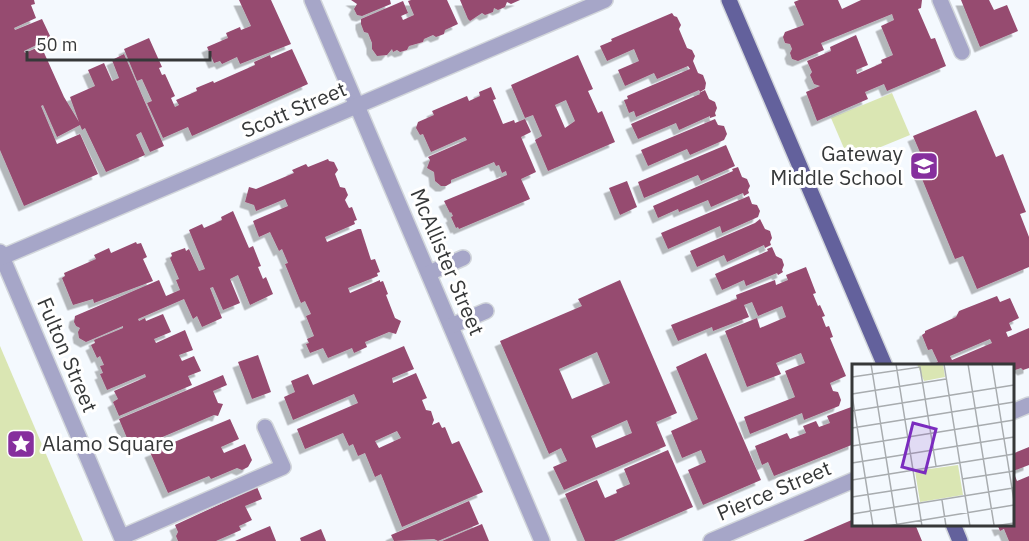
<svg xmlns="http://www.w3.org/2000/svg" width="1029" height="541" font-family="'IBM Plex Sans',sans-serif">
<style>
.green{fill:#dae6b3}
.building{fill:#964b6f;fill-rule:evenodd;filter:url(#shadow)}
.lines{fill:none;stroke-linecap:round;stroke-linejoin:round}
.minor-casing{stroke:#d2d6db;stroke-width:18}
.major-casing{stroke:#d2d6db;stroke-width:18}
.minor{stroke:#a6a6c8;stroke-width:15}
.major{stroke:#63619c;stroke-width:15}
.labels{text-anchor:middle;stroke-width:6;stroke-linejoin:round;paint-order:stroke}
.street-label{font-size:21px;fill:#363839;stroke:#fff}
.poi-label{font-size:21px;fill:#363839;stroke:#fff;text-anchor:end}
.inset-road{fill:none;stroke:#a8acaf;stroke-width:1.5}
.view{fill:#7b2cbf;fill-opacity:0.15;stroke:#7b2cbf;stroke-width:3}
.inset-edge{fill:none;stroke:#363839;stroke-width:3}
</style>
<defs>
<filter id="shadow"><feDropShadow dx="-5.5" dy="5.5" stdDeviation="0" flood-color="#0004"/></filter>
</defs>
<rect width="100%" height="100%" fill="#f4f9fe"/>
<!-- green -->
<g class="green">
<path d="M892 93 910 135 849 160 831 118Z"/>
<path d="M0 346 83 541H0Z"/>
</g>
<!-- building -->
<g class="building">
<path d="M0 0H34L35 4 31 5 36 18 14 28 15 30 42 19 51 38 24 51 25 53 41 46 64 97 79 122 70 97 95 86 88 70 104 63 112 81 119 78 112 60 124 54 164 146 150 152 141 132 136 135 145 155 106 172 85 128 82 130 80 125 57 137 43 105 41 106 57 144 80 134 98 174 24 206 0 150Z"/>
<path d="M239 0H271L291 44 240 64 237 57 222 64 220 61 214 63 207 47 228 38 226 33 240 27 241 30 251 26Z"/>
<path d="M351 0H390L391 4 362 16 357 15 354 9 357 4Z"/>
<path d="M411 0H447L458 24 445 30 444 34 436 37 433 35 424 39 423 42 409 46 407 50 400 52 397 50 393 52 392 49 387 55 377 56 372 49V43L368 33 364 32 361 24V19L403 1 408 13 401 16 403 20 414 15 408 1Z"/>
<path d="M460 0H520L511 4 507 2 505 7 498 10 494 8 493 12 485 15 482 13 470 21 468 19Z"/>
<path d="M799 0H838L842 9 861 0H922L921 8 918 9 931 39 935 38 946 66 887 91 884 84 865 92 868 99 817 121 806 92 820 86 814 84 810 75 812 72 807 61 831 51 830 47 856 35 868 65 856 70 857 74 882 63 881 60 893 55 881 26 894 20 892 14 821 43 824 50 798 61 792 59 790 53 792 49 790 44 785 43 783 37 785 32 804 25 794 2Z"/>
<path d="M961 0H989L994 10 1007 5 1018 31 980 47Z"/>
<path d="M672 13 674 16 677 17 681 25 679 29 687 48 692 50 695 56 693 61 698 73 703 75 706 83 705 89 700 92 699 90 636 117 634 111 629 113 624 100 628 99 627 96 690 69 688 66 657 79 654 73 625 86 618 70 639 61 634 49 607 61 600 46 612 41 611 39Z"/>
<path d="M149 38 162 67 159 68 162 75 165 74 175 96 171 98 175 107 179 105 176 100 197 91 196 88 213 81 214 83 255 65 254 62 270 55 271 58 292 49 308 84 192 136 188 127 163 138 147 103 152 101 142 79 137 81 124 49Z"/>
<path d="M578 55 593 89 588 91 598 113 602 111 615 142 548 171 535 140 542 136 533 115 525 118 511 85ZM566 100 575 121 565 128 555 105Z"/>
<path d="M491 87 496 99 493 100 503 124 514 120 515 123 525 119 531 132 521 137 536 172 521 179 530 199 459 229 458 227 456 228 451 217 453 216 451 212 450 213 444 201 507 175 506 171 502 173 499 165 496 166 494 162 451 180V183L446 186H441L435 181 434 172 427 168 430 160 428 157 467 140 465 137 431 152 423 134 420 135 416 128 418 122 434 115 432 111 467 96 469 101 480 96 479 92Z"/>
<path d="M705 90 709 99 715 102 717 108 715 113 716 116 710 118V116L679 130 676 123 638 139 631 124 700 94 699 93Z"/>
<path d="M976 110 996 157 1003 154 1026 212 1020 214 1029 237V267L977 289 963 256 955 259 920 174 928 171 913 136Z"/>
<path d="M715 119 718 125 724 126 727 134 724 140 690 155 687 149 648 166 641 150Z"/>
<path d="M726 145 735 166 701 181 698 175 644 198 638 182Z"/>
<path d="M328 159 329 161 334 162 338 170 335 174 340 187 345 188 348 195 345 200 349 208 352 207 357 220 354 221 355 224 325 237 327 242 358 229H361L371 260 375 259 380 272 377 273 378 276 348 288 350 293 380 280V282L383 281 388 294 386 295 395 318 401 321 396 334 389 332 365 342 367 347 354 353 352 348 328 358 323 348 310 353 306 344 309 343 307 339 314 336 306 316 311 314 305 301 301 303 285 264 288 263 282 249 279 251 270 232 259 237 253 221 288 206 285 199 256 211 254 205 245 202 249 187 256 189 294 173 292 170 306 164 308 167Z"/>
<path d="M738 167 742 177 747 179 750 186 748 190 749 193 744 196 743 193 711 207 708 200 679 212 678 209 658 218 653 206 733 171 732 169Z"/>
<path d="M627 181 637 207 620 215 609 188Z"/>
<path d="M749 196 752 204 757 205 760 211 758 217 722 233 720 226 668 249 661 233Z"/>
<path d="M233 211 249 248 253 246 261 266 258 267 263 279 266 277 273 294 250 305 238 275 230 279 240 303 223 310 213 287 210 288 222 318 202 327 197 316 193 319 184 299 138 319 139 321 145 318 146 321 163 314 171 332 154 339 156 343 185 330 193 350 179 355 182 361 194 356 201 371 188 376 192 385 119 416 113 402 118 399 114 391 146 377 145 374 107 390 100 374 103 373 100 366 104 365 100 356 97 358 91 345 95 343 94 340 123 328V326L86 342 79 338 78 332 80 328 76 326 74 322 75 316 159 280 166 296 180 290 176 280 179 279 170 258 172 256 171 253 185 248 186 251 189 249 199 271 205 269 189 230 202 224 204 228 222 220 221 217Z"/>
<path d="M760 219 765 229 770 231 772 238 770 242 771 245 765 248 764 245 727 262 724 255 697 267 690 251 755 223Z"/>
<path d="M136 242 137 244 141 243 147 257 143 259 153 281 94 303 93 299 73 305 62 278 65 276 64 273 96 259 94 255 109 248 111 253Z"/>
<path d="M772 247 776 256 782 259 784 265 782 270 783 272 778 275 777 273 746 286 744 280 722 290 715 274 768 251 767 249Z"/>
<path d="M806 267 816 293 813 294 818 306 820 305 825 316 822 317 826 327 829 326 833 337 830 338 846 376 830 383 833 391 838 392 841 400 839 406 804 420 802 413 750 434 744 417 795 397 785 371 805 363 801 353 776 363 781 374 747 387 725 331 757 318 760 328 786 317 782 306 758 316 752 302 744 305 749 317 713 331 712 327 678 341 671 325 737 299 736 295 775 280 776 285 788 280 786 275Z"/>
<path d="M620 280 677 413 656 422 666 446 564 490 553 467 567 461 561 448 549 454 500 341 582 306 578 299ZM597 352 610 383 572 399 559 369ZM627 420 632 433 596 448 591 436Z"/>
<path d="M997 296 1000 302 1010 298 1019 318 1009 323 1012 330 1006 332 1008 337 1029 328V368L1023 370 1021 368 1012 371V366H929L938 362 932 349 928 350 922 335 925 333V331L956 317 959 311ZM990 339 992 343 952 360 950 356Z"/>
<path d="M404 346 414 369 392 378 393 383 416 373 427 398 422 400 426 410 431 411 434 420 432 425 439 422 442 428 445 427 452 444 459 441 483 492 402 527 381 474 375 477 365 453 358 456 353 444 349 446 343 433 305 449 297 429 358 403 354 394 293 420 284 397 295 392 291 381 308 374 313 385ZM397 431 401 438 379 448 375 441Z"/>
<path d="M706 353 761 480 703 505 688 470 706 462 701 450 682 458 671 431 698 419 676 367Z"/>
<path d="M258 355 271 392 252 399 238 362Z"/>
<path d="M223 375 227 385 213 391 218 403 223 404 218 416 214 415 132 450 119 419Z"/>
<path d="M854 406V444L774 476 768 462 762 465 755 446 787 433 790 439 806 433 803 426 816 421 819 427 830 423 827 416Z"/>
<path d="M230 419 239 439 221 447 224 453 245 444 252 460 248 467 242 470 237 468 211 479 209 476 168 493 150 452Z"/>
<path d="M1029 447V465L1013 471 1017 481 1029 476V541H1009L1004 529 1000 531 997 524H1012V454Z"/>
<path d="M668 450 693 507 614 541H585L565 494 597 480 605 498 617 493 616 490 630 484 624 469Z"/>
<path d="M257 487 262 499 245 506 252 520 239 526 241 530 216 541H178L176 536 178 532 175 525Z"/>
<path d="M469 501 479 524 438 541 434 539 394 541 391 535Z"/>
<path d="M854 519V524H915L922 541H803Z"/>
<path d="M482 524 489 541H442Z"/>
<path d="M270 526 276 541H235Z"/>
<path d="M321 529 326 541H301L300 538Z"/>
</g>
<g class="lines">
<!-- minor casing -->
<g class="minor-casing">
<g id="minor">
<path d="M312 0 542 541"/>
<path d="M940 0 962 52"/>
<path d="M0 252 123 541"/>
<path d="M0 258 605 0"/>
<path d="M429 273 463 258"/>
<path d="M451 326 486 311"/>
<path d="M1012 412 1029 405"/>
<path d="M122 537 283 467 265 427"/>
<path d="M711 541 854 480"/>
</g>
</g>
<!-- major casing -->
<g class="major-casing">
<g id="major">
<path d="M729 0 885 366"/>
<path d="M953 524 960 541"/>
</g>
</g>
<!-- minor -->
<use href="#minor" class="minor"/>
<!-- major -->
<use href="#major" class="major"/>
</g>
<!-- icons -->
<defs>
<g id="school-square" transform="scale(1.5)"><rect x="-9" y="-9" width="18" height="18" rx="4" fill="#862f9d" stroke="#fff"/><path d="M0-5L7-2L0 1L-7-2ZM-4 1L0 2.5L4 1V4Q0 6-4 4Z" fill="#fff"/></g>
<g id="sight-square" transform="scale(1.5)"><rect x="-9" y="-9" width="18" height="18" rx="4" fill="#862f9d" stroke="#fff"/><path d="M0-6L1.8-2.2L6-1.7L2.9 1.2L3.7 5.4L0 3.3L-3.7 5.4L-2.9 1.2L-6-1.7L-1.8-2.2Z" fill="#fff"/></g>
</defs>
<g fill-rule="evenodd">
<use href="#school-square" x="924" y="166"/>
<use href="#sight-square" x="21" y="444"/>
</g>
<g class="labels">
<!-- street labels -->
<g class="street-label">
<text transform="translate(294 110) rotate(-23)" y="7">Scott Street</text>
<text transform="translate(447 262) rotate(67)" y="7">McAllister Street</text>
<text transform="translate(67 355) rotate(67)" y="7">Fulton Street</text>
<text transform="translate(774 491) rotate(-23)" y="7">Pierce Street</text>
</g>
<!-- poi labels -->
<g class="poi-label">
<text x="903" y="161">Gateway<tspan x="903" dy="24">Middle School</tspan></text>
<text x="42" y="451" text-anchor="start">Alamo Square</text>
</g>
</g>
<!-- overview -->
<g transform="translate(852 364)">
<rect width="162" height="162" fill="#f4f9fe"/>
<path d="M65 0H91L93 13 72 17ZM106 101 111 131 68 138 63 107Z" fill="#dae6b3"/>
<path class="inset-road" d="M19 0 45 162M44 0 70 162M92 0 118 162M116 0 142 161M140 0 162 137M0 13 68 3 84 102M0 30 94 15M0 31 21 162M0 47 162 21M0 64 162 38M31 77 162 56M0 82 31 77M0 99 162 73M110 115 162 107M0 116 162 90M0 133 64 123M90 136 94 162M0 150 161 124M35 162 162 141M143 162 162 159"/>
<path class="view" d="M61 59 84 65 73 109 50 103Z"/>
<rect width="162" height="162" class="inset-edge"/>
</g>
<!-- scale -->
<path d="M27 51v9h183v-9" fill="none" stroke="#363839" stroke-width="3"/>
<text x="36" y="51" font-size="18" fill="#363839" stroke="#ffffff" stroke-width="4.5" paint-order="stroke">50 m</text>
</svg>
